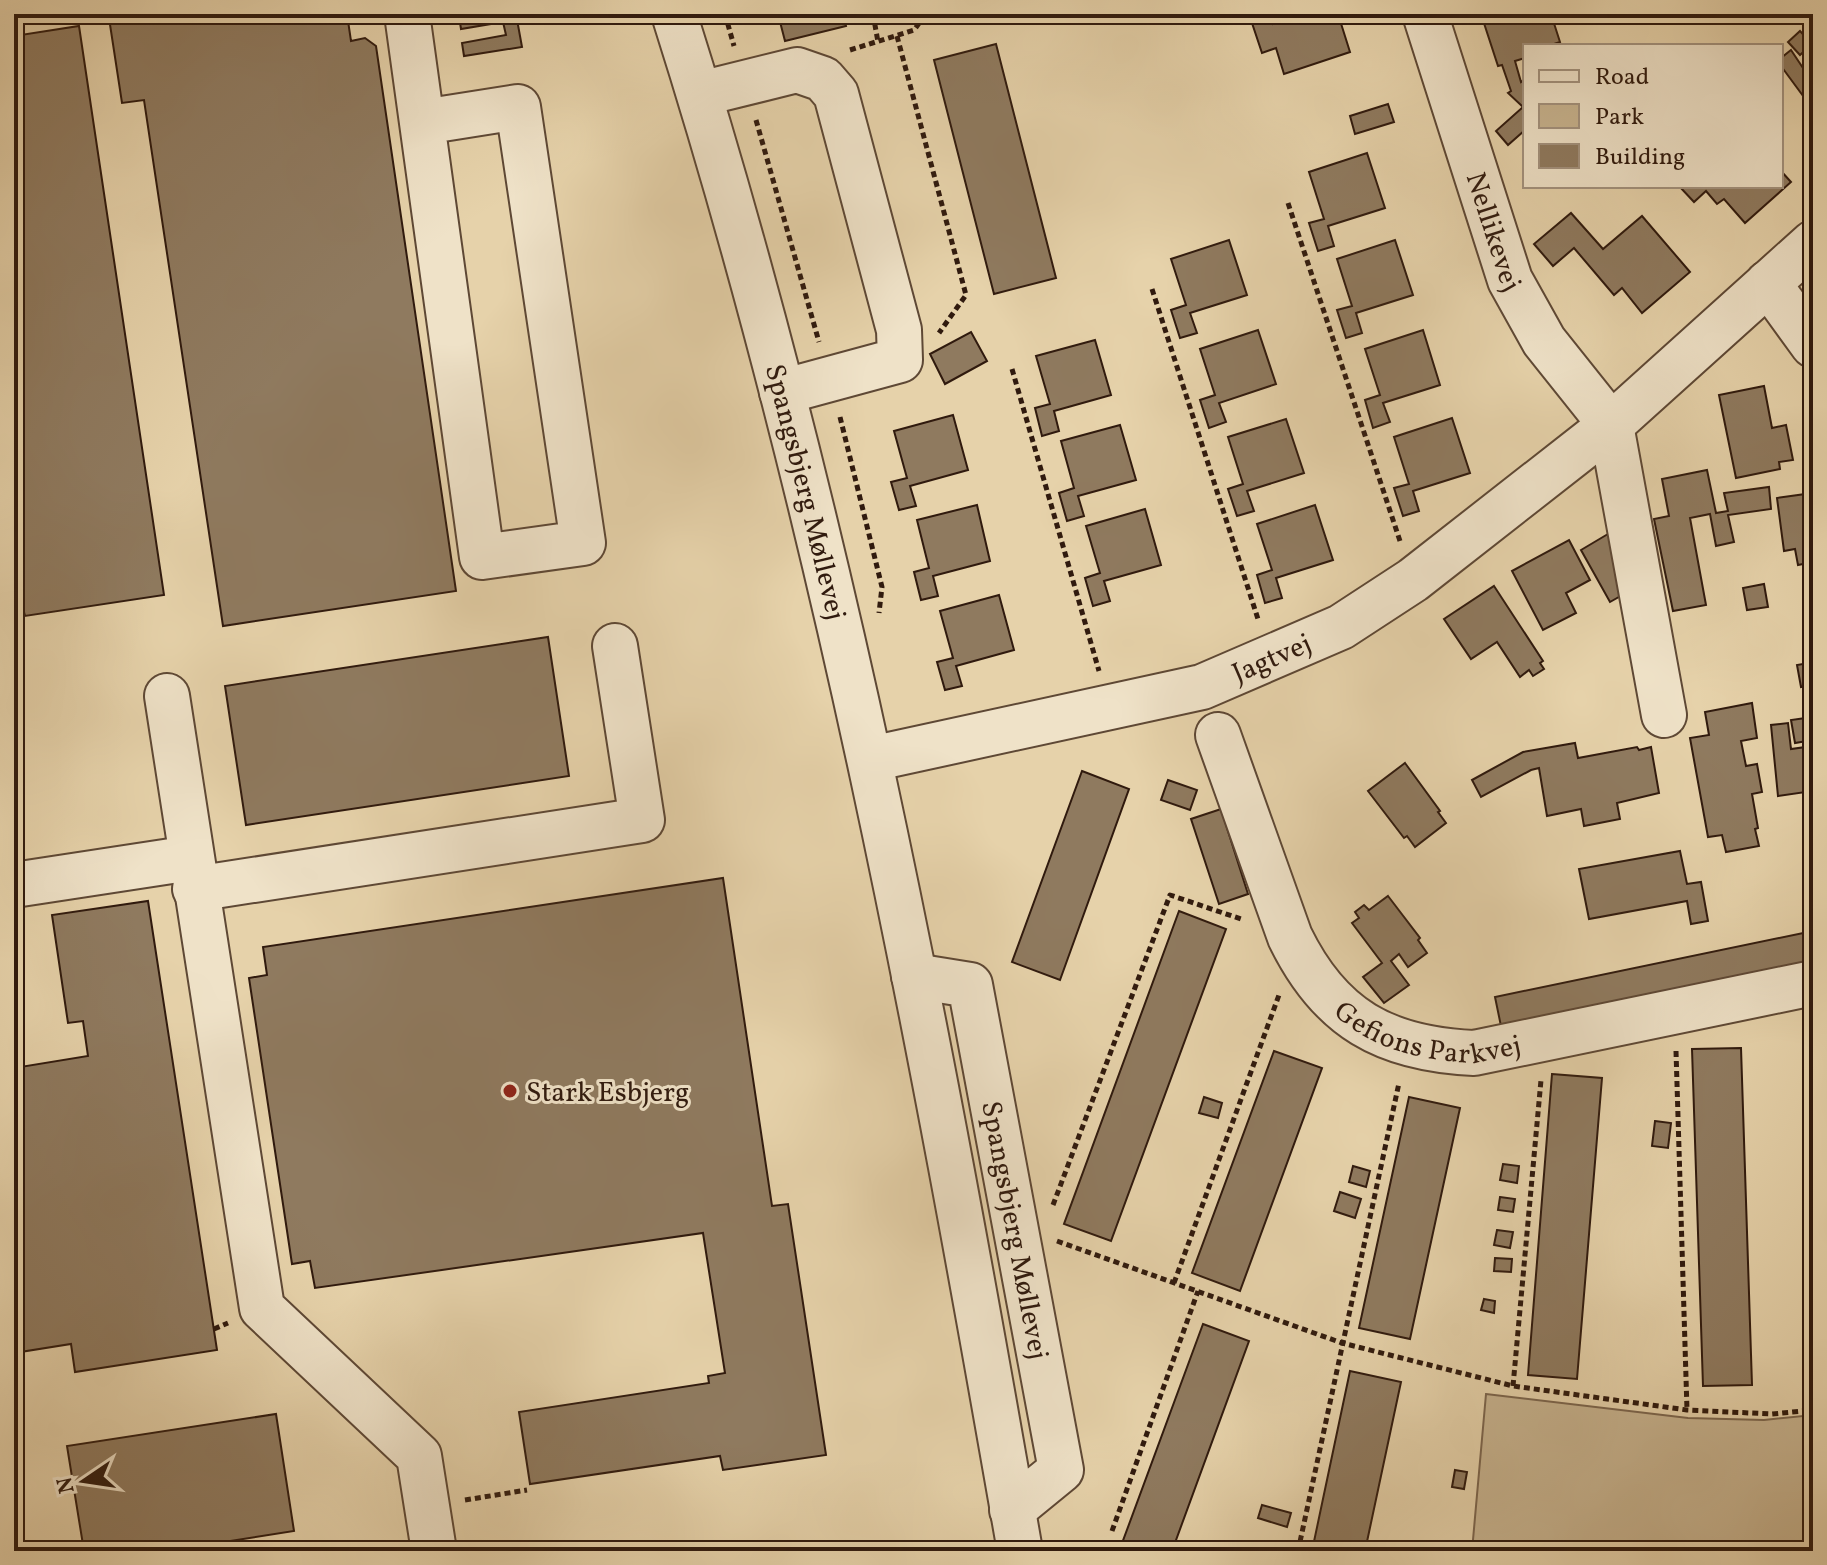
<svg xmlns="http://www.w3.org/2000/svg" width="1827" height="1565" font-family="Vollkorn,serif">
<style>
.green{fill:#c7b38f;stroke:#7c664e;stroke-width:2}
.building{fill:#8f7a5f;stroke:#301a0e;stroke-width:2}
.lines{fill:none;stroke-linecap:round;stroke-linejoin:round}
.minor-casing{stroke:#5e4835;stroke-width:48}
.path{stroke:#301a0e;stroke-width:5;stroke-dasharray:6 4;stroke-linecap:butt}
.minor{stroke:#efe2c8;stroke-width:44}
.poi-dot{fill:#8f2418;stroke:#efe2c8;stroke-width:3}
.labels{text-anchor:middle;stroke-width:6;stroke-linejoin:round;paint-order:stroke}
.street-label{font-size:28px;fill:#301a0e;stroke:#efe2c8}
.poi-label{font-size:28px;fill:#301a0e;stroke:#efe2c8;text-anchor:start}
</style>
<rect width="100%" height="100%" fill="#e6d2aa"/>
<filter id="stains"><feTurbulence type="fractalNoise" baseFrequency=".0025" numOctaves="4"/><feColorMatrix values="0 0 0 0 .2 0 0 0 0 .09 0 0 0 0 .02 0 0 0 .5 -.17"/></filter>
<radialGradient id="worn" r=".72"><stop offset=".6" stop-color="#630" stop-opacity="0"/><stop offset="1" stop-color="#630" stop-opacity=".3"/></radialGradient>
<!-- green -->
<path class="green" d="M1486 1394 1688 1418 1764 1420 1813 1415V1551H1472Z"/>
<!-- building -->
<g class="building">
<path d="M134 14H347L351 41 365 38 376 46 456 591 223 626 144 100 122 103 109 18Z"/>
<path d="M472 14H516L522 47 464 56 462 43 506 35 503 22 461 29 459 16Z"/>
<path d="M778 14H843L846 26 785 41Z"/>
<path d="M1249 14H1270L1273 24 1305 14H1338L1350 52 1284 74 1276 48 1262 53Z"/>
<path d="M1481 14H1551L1560 42 1548 46H1525V58L1515 61 1521 82 1525 79V130L1508 145 1496 131 1523 107 1508 93 1511 91 1502 65 1498 66Z"/>
<path d="M79 26 164 595 25 616 24 612 14 613V565H17L14 544V36Z"/>
<path d="M1800 31 1812 44 1800 55 1788 42Z"/>
<path d="M996 44 1056 278 994 294 934 60Z"/>
<path d="M1791 50 1807 74 1813 69V100L1809 104 1781 66V58Z"/>
<path d="M1388 104 1394 122 1355 134 1350 116Z"/>
<path d="M1367 153 1385 208 1328 226 1334 246 1318 251 1309 223 1324 219 1309 172Z"/>
<path d="M1781 171 1791 182 1745 223 1724 199 1717 204 1706 191 1694 202 1679 186H1781Z"/>
<path d="M1571 213 1603 249 1642 216 1690 272 1642 313 1622 288 1614 295 1574 248 1553 266 1534 244Z"/>
<path d="M1229 240 1247 295 1190 313 1197 333 1180 338 1171 310 1186 305 1171 259Z"/>
<path d="M1395 240 1413 295 1356 313 1362 333 1346 338 1337 310 1352 306 1337 259Z"/>
<path d="M1258 330 1276 384 1219 403 1226 422 1209 428 1200 400 1215 395 1200 349Z"/>
<path d="M1423 330 1440 385 1383 403 1390 422 1373 428 1365 400 1380 395 1365 349Z"/>
<path d="M971 332 987 361 945 384 930 354Z"/>
<path d="M1095 340 1111 395 1054 411 1059 431 1042 436 1035 408 1050 404 1036 356Z"/>
<path d="M1764 386 1772 428 1786 425 1793 460 1779 462 1780 469 1736 478 1719 395Z"/>
<path d="M953 415 968 470 910 486 916 506 899 510 891 482 907 478 894 431Z"/>
<path d="M1452 418 1470 473 1413 491 1419 511 1403 516 1394 488 1409 484 1394 437Z"/>
<path d="M1286 419 1304 473 1247 491 1254 511 1237 516 1228 489 1243 484 1228 437Z"/>
<path d="M1120 425 1136 480 1078 496 1084 516 1067 521 1059 493 1074 488 1061 441Z"/>
<path d="M1707 470 1716 513 1728 511 1724 493 1769 487 1771 509 1728 515 1734 542 1716 546 1710 514 1690 518 1706 605 1673 611 1654 519 1669 516 1662 479Z"/>
<path d="M1813 493V562L1798 565 1795 549 1784 551 1777 498Z"/>
<path d="M977 505 990 561 933 576 938 596 921 600 914 572 929 568 917 520Z"/>
<path d="M1315 505 1333 560 1276 578 1282 598 1265 603 1257 575 1272 570 1257 524Z"/>
<path d="M1145 509 1161 565 1104 581 1110 601 1093 606 1085 578 1100 573 1086 526Z"/>
<path d="M1613 531 1624 594 1610 602 1581 550Z"/>
<path d="M1569 540 1590 580 1566 593 1576 613 1543 630 1512 571Z"/>
<path d="M1764 584 1768 607 1747 610 1743 588Z"/>
<path d="M1494 586 1543 661 1540 663 1544 669 1533 676 1529 670 1520 677 1497 642 1471 659 1444 619Z"/>
<path d="M999 595 1014 650 956 666 962 686 945 690 937 662 953 658 940 611Z"/>
<path d="M1813 628V691L1812 685 1801 687 1797 665 1809 663 1804 638 1810 637 1809 629Z"/>
<path d="M548 637 569 776 246 825 225 686Z"/>
<path d="M1752 703 1757 738 1741 741 1746 766 1757 764 1762 792 1752 794 1758 828 1755 829 1759 846 1726 852 1722 835 1708 837 1690 738 1709 735 1705 712Z"/>
<path d="M1813 717V740L1795 743 1791 720Z"/>
<path d="M1788 723 1791 749 1813 746V791L1778 796 1771 725Z"/>
<path d="M1575 743 1578 758 1637 747 1639 750 1651 747 1659 793 1617 803 1620 819 1584 826 1581 809 1547 816 1539 768 1531 770 1481 797 1472 780 1523 752Z"/>
<path d="M1405 763 1440 811 1438 812 1446 823 1415 847 1407 836 1404 838 1368 791Z"/>
<path d="M1082 771 1129 789 1060 980 1012 962Z"/>
<path d="M1168 780 1197 790 1190 810 1161 800Z"/>
<path d="M1221 809 1248 894 1219 904 1191 819Z"/>
<path d="M1680 851 1687 884 1701 882 1708 921 1691 924 1687 901 1589 919 1579 869Z"/>
<path d="M723 878 772 1206 788 1204 826 1455 723 1470 720 1456 530 1484 519 1412 709 1383 708 1376 725 1373 703 1233 315 1288 310 1261 292 1264 249 978 267 975 263 947Z"/>
<path d="M1388 896 1420 938 1418 940 1427 953 1408 967 1399 954 1391 961 1409 985 1384 1003 1363 977 1382 963 1352 923 1359 918 1355 912 1364 905 1369 910Z"/>
<path d="M148 901 217 1350 75 1372 71 1344 14 1353V1068L88 1056 83 1021 68 1023 52 915Z"/>
<path d="M1179 911 1226 929 1111 1241 1064 1224Z"/>
<path d="M1813 931V961L1556 1014 1502 1031 1495 997Z"/>
<path d="M1741 1048 1752 1385 1703 1386 1692 1049Z"/>
<path d="M1274 1051 1322 1068 1240 1291 1192 1273Z"/>
<path d="M1552 1074 1602 1078 1577 1379 1528 1375Z"/>
<path d="M1204 1097 1222 1103 1218 1118 1199 1113Z"/>
<path d="M1409 1097 1460 1108 1410 1339 1359 1328Z"/>
<path d="M1655 1121 1671 1123 1668 1148 1652 1146Z"/>
<path d="M1807 1142H1813V1165L1809 1166Z"/>
<path d="M1503 1164 1519 1166 1517 1183 1500 1180Z"/>
<path d="M1353 1166 1370 1171 1366 1187 1349 1182Z"/>
<path d="M1340 1192 1361 1199 1355 1218 1334 1211Z"/>
<path d="M1500 1197 1515 1199 1513 1212 1498 1210Z"/>
<path d="M1806 1224H1813V1239L1806 1240Z"/>
<path d="M1497 1230 1513 1232 1510 1248 1494 1245Z"/>
<path d="M1495 1258 1512 1259 1511 1272 1494 1271Z"/>
<path d="M1484 1299 1495 1301 1494 1313 1481 1310Z"/>
<path d="M1203 1324 1249 1341 1172 1551H1134L1121 1546Z"/>
<path d="M1350 1371 1401 1382 1365 1551H1312Z"/>
<path d="M276 1414 294 1531 166 1551H84L67 1446Z"/>
<path d="M1455 1470 1467 1472 1464 1489 1452 1487Z"/>
<path d="M1262 1505 1291 1513 1287 1527 1258 1518Z"/>
</g>
<g class="lines">
<!-- minor casing -->
<g class="minor-casing">
<g id="minor">
<path d="M407 14 482 557 583 543 518 107 423 122"/>
<path id="s1" d="M674 14C833 515 930 1034 1020 1551"/>
<path id="s2" d="M1425 14 1510 280 1544 341 1611 425 1664 715"/>
<path d="M700 94 797 70 823 79 836 94 899 330 900 360 782 392"/>
<path d="M1768 283 1813 345"/>
<path d="M167 696 262 1308 419 1456 434 1551"/>
<path id="s3" d="M1218 735 1290 937C1330 1019 1385 1049 1474 1053L1813 983"/>
<path id="s4" d="M871 759 1202 687 1341 627 1413 580 1611 425 1813 243"/>
<path d="M14 885 191 858"/>
<path d="M195 889 642 820 615 646"/>
<path id="s5" d="M914 976 970 985 1061 1470 1012 1510"/>
</g>
</g>
<!-- path -->
<g class="path">
<path d="M725 14 734 46"/>
<path d="M873 14 878 42"/>
<path d="M897 36 966 295 939 333"/>
<path d="M850 50 914 30 926 14"/>
<path d="M756 120 819 342"/>
<path d="M1288 203 1400 541"/>
<path d="M1152 289 1258 619"/>
<path d="M1012 369 1099 671"/>
<path d="M840 417 882 587 879 613"/>
<path d="M1811 1025 1813 1040"/>
<path d="M1676 1051 1687 1410"/>
<path d="M1053 1205 1170 895 1241 919"/>
<path d="M1057 1241 1342 1343 1513 1386 1687 1410 1772 1414 1813 1410"/>
<path d="M1174 1283 1279 995"/>
<path d="M214 1329 228 1323"/>
<path d="M1513 1386 1541 1080"/>
<path d="M465 1500 527 1490"/>
<path d="M1112 1531 1198 1291"/>
<path d="M1298 1551 1399 1083"/>
</g>
<!-- minor -->
<use href="#minor" class="minor"/>
</g>
<!-- markers -->
<circle class="poi-dot" cx="510" cy="1091" r="8"/>
<g class="labels">
<!-- street labels -->
<g class="street-label">
<text dy="10" stroke="none"><textPath href="#s2" startOffset="228">Nellikevej</textPath></text>
<text dy="10" stroke="none"><textPath href="#s1" startOffset="496">Spangsbjerg Møllevej</textPath></text>
<text dy="10" stroke="none"><textPath href="#s4" startOffset="414">Jagtvej</textPath></text>
<text dy="10" stroke="none"><textPath href="#s3" startOffset="396">Gefions Parkvej</textPath></text>
<text dy="10" stroke="none"><textPath href="#s5" startOffset="306">Spangsbjerg Møllevej</textPath></text>
</g>
<!-- poi labels -->
<g class="poi-label">
<text x="526" y="1101">Stark Esbjerg</text>
</g>
</g>
<!-- margin -->
<rect width="1827" height="1565" fill="none" stroke="#e6d2aa" stroke-width="48"/>
<rect x="16" y="16" width="1795" height="1533" fill="none" stroke="#301a0e" stroke-width="4"/>
<rect x="24" y="24" width="1779" height="1517" fill="none" stroke="#301a0e" stroke-width="2"/>
<!-- legend -->
<rect x="1523" y="44" width="260" height="144" fill="#efe2c8" stroke="#a3927e" stroke-width="2"/>
<rect x="1539" y="70" width="40" height="12" fill="#efe2c8" stroke="#a3927e" stroke-width="2"/>
<text x="1595" y="84" font-size="24" fill="#301a0e">Road</text>
<rect x="1539" y="104" width="40" height="24" fill="#c7b38f" stroke="#a3927e" stroke-width="2"/>
<text x="1595" y="124" font-size="24" fill="#301a0e">Park</text>
<rect x="1539" y="144" width="40" height="24" fill="#8f7a5f" stroke="#a3927e" stroke-width="2"/>
<text x="1595" y="164" font-size="24" fill="#301a0e">Building</text>
<!-- north arrow -->
<g transform="translate(84 1481) rotate(257)" stroke="#efe2c8" stroke-width="6" paint-order="stroke">
<path d="M0-6L14 30L0 20L-14 30Z" fill="#301a0e"/>
<text y="-12" font-size="22" font-weight="bold" text-anchor="middle" fill="#301a0e">N</text>
</g>
<rect width="100%" height="100%" filter="url(#stains)"/>
<rect width="100%" height="100%" fill="url(#worn)"/>
</svg>
